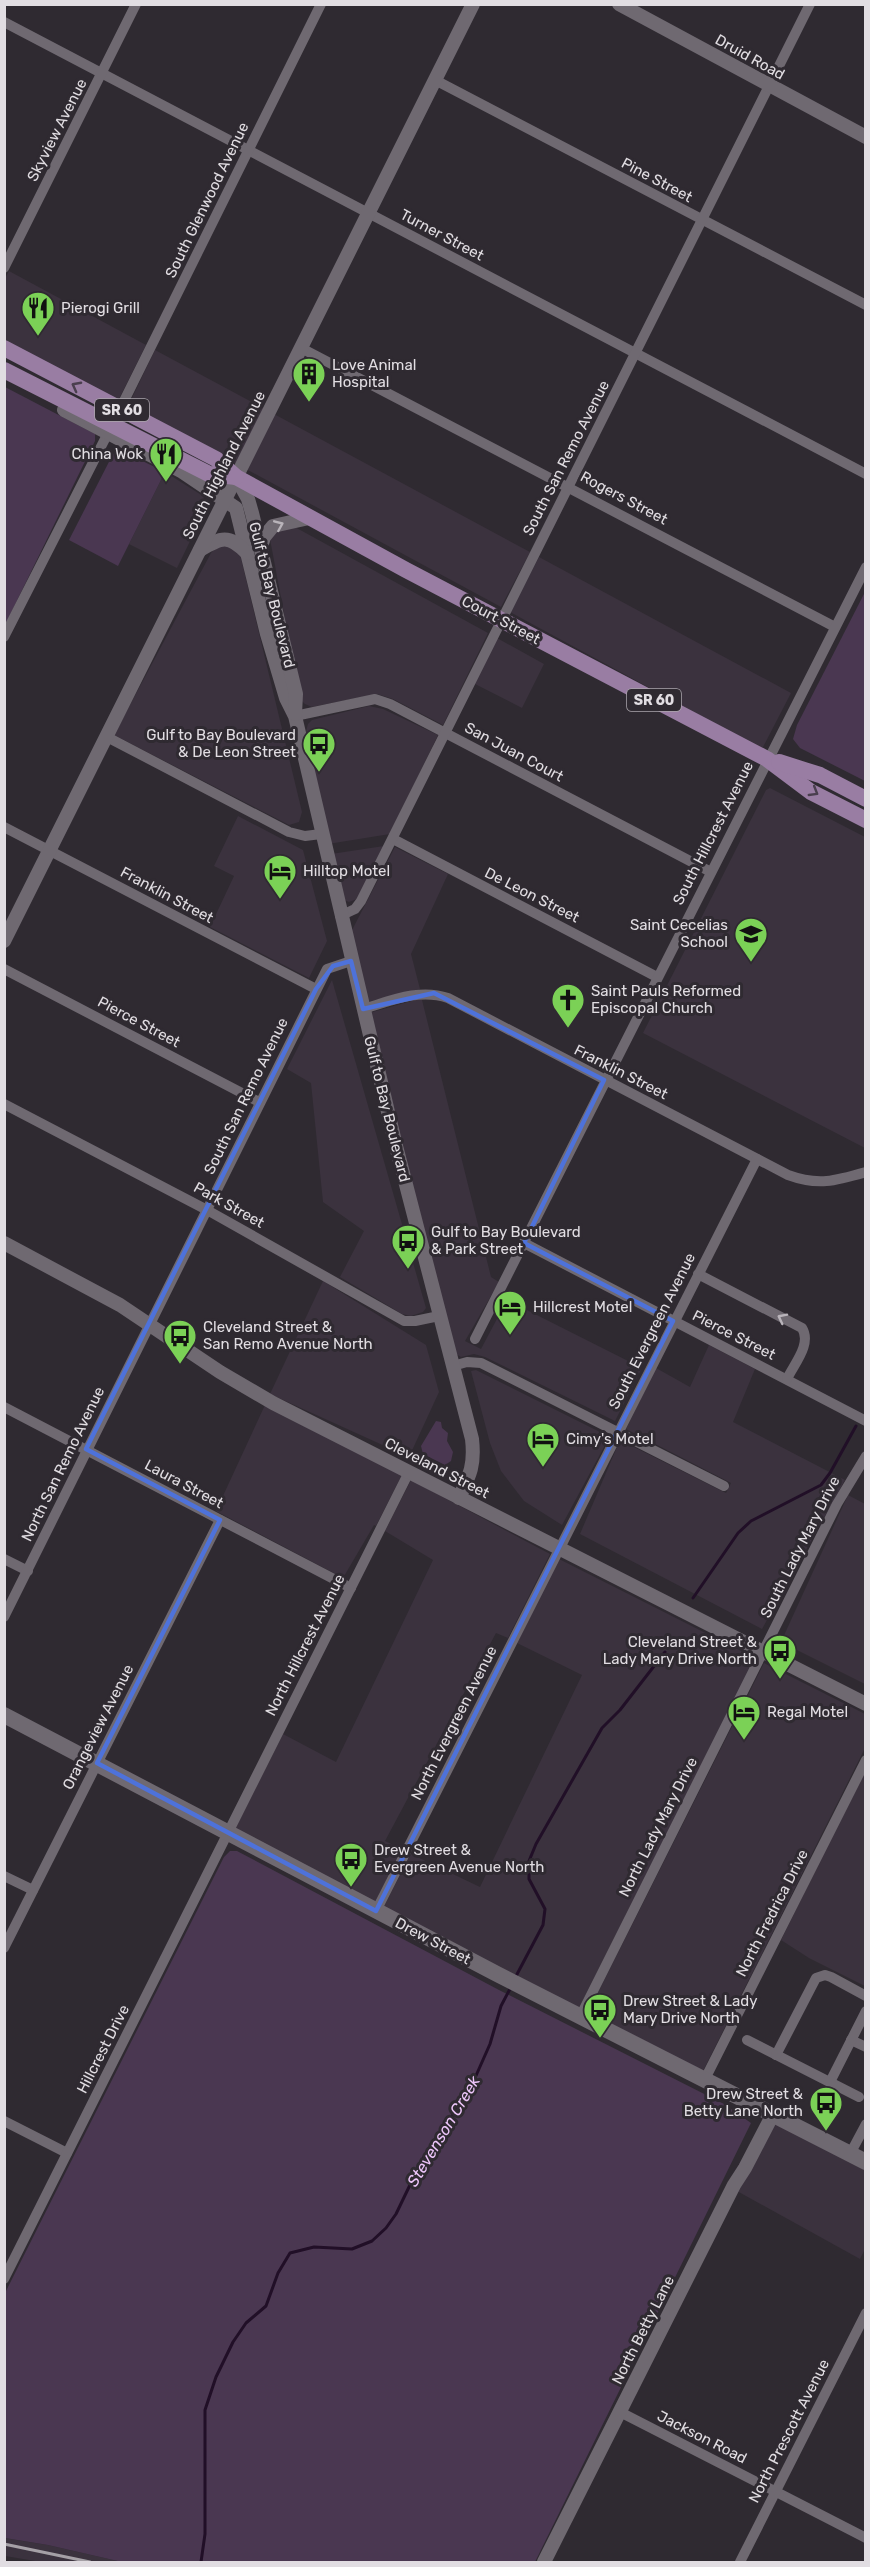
<svg xmlns="http://www.w3.org/2000/svg" width="870" height="2567" font-family="Rubik,sans-serif">
<style>
.built{fill:#3b323e}
.green{fill:#4a3751}
.lines{fill:none;stroke-linecap:round;stroke-linejoin:round}
.stream{stroke:#210f27;stroke-width:3}
.minor{stroke:#6f6971;stroke-width:10}
.tertiary{stroke:#6f6971;stroke-width:14}
.secondary{stroke:#6f6971;stroke-width:16}
.primary{stroke:#997da3;stroke-width:16}
.rail{stroke:#a5a0a6;stroke-width:3}
.oneway{stroke:#4a3f4e}
.oneway2{stroke:#b9b4ba}
.marked{fill:none;stroke:#4e72da;stroke-width:4.5;stroke-linejoin:round}
.labels{text-anchor:middle;stroke-width:6;stroke-linejoin:round;paint-order:stroke}
.shield{fill:#2f2a31;stroke:#aca7ad;stroke-width:1.5}
.shield-label{font-size:14px;font-weight:bold;fill:#e1dde2}
.street-label{font-size:15px;fill:#e1dde2;stroke:#2f2a31}
.poi-label{font-size:15px;fill:#e1dde2;stroke:#2f2a31;text-anchor:start}
.water-label{font-size:16px;font-style:italic;fill:#edc6fa;stroke:#2f2a31}
</style>
<rect width="100%" height="100%" fill="#2f2a31"/>
<!-- built -->
<g class="built">
<path d="M9 271 146 345 118 401 5 341 4 280Z"/>
<path d="M155 350 265 409 237 464 128 406Z"/>
<path d="M274 414 530 552 501 607 246 469Z"/>
<path d="M165 472 203 496 207 506 177 568 129 544Z"/>
<path d="M293 526 488 633 443 725 393 699 377 694 312 707 305 704 300 699 270 539 275 531Z"/>
<path d="M226 544 240 554 302 812 299 822 289 825 114 735 211 553 218 545Z"/>
<path d="M539 557 791 693 762 749 510 612Z"/>
<path d="M497 638 544 664 522 708 475 684Z"/>
<path d="M369 706 383 709 438 735 390 834 328 844 306 731 308 724 312 720Z"/>
<path d="M770 788 865 837V1148L643 1033 766 790Z"/>
<path d="M238 816 303 850 327 941 309 978 210 927 234 876 214 866Z"/>
<path d="M384 846 357 899 349 902 342 899 331 854Z"/>
<path d="M395 847 448 874 411 954 420 989 367 1002 350 934Z"/>
<path d="M332 980 426 1308 423 1312 411 1316 402 1314 340 1277 364 1231 323 1202 311 1083 287 1069Z"/>
<path d="M415 1000H422L491 1277 499 1282 465 1341 481 1349 507 1300 642 1368 615 1421 485 1357 474 1354 461 1357 456 1354 453 1348 369 1013Z"/>
<path d="M323 1281 426 1345 439 1392 409 1457 270 1394Z"/>
<path d="M709 1345 755 1369 733 1422 845 1480 762 1629 580 1534 620 1440 726 1493 731 1483 626 1429 656 1368 690 1387Z"/>
<path d="M476 1370 598 1431 605 1438 604 1447 562 1525 524 1501 501 1471 490 1443 471 1371Z"/>
<path d="M265 1405 402 1475 376 1526 374 1525 343 1578 216 1511Z"/>
<path d="M411 1480 550 1554 508 1638 496 1633 385 1841 402 1849 374 1904 235 1829 283 1734 336 1762 433 1560 385 1531Z"/>
<path d="M848 1495 865 1504V1684L781 1642Z"/>
<path d="M559 1559 755 1658 579 2008 383 1908 411 1854 480 1887 582 1675 517 1643Z"/>
<path d="M764 1663 865 1714V1748L703 2071 588 2012Z"/>
<path d="M865 1771V1986L809 1958 781 1940Z"/>
<path d="M774 2121 865 2168V2249L860 2259 737 2191Z"/>
<path d="M4 2538 48 2545 122 2562H41L5 2556Z"/>
</g>
<!-- green -->
<g class="green">
<path d="M5 387 95 434V441L5 625Z"/>
<path d="M120 450 165 472 118 566 69 540 113 454Z"/>
<path d="M865 592V781L800 748 793 739 797 725Z"/>
<path d="M436 1421 441 1422 442 1428 448 1433 447 1441 453 1452 451 1461 445 1465 423 1454 421 1446Z"/>
<path d="M230 1851H237L499 1990 724 2104 751 2123 535 2562H122L48 2545 5 2538V2293L224 1857Z"/>
</g>
<g class="lines">
<!-- stream -->
<g class="stream">
<path d="M693 1598 738 1533 751 1521 821 1485 830 1473 856 1426"/>
<path d="M515 1978 543 1925 545 1909 529 1879V1861L536 1844 602 1728 620 1710 665 1652"/>
<path d="M201 2562 205 2534V2410L216 2377 233 2342 246 2323 266 2306 278 2273 290 2253 314 2247 352 2249 372 2241 386 2228 396 2214 422 2160 438 2135 467 2096 490 2044 501 2006 511 1987"/>
</g>
<!-- minor -->
<g class="minor">
<path d="M4 22 866 474"/>
<path d="M435 80 866 305"/>
<path d="M4 268 136 4"/>
<path d="M301 348 835 627"/>
<path d="M120 409 321 4"/>
<path d="M4 637 108 433"/>
<path d="M295 716 375 699 390 704 711 872"/>
<path d="M107 737 289 832 305 836 321 834"/>
<path d="M4 827 316 989"/>
<path d="M393 839 657 977"/>
<path d="M340 916 355 909 361 901 810 4"/>
<path d="M4 969 259 1102"/>
<path d="M363 1009C390 1001 419 988 448 998L788 1175C818 1186 835 1181 866 1172"/>
<path d="M4 1104 207 1210 404 1321H415L439 1316"/>
<path d="M524 1243 866 1421"/>
<path d="M698 1274 802 1328C812 1344 794 1364 787 1379"/>
<path d="M475 1339 866 567"/>
<path d="M453 1366 467 1362 481 1363 724 1486"/>
<path d="M4 1407 351 1588"/>
<path d="M4 1559 28 1571"/>
<path d="M4 1617 327 969 351 961"/>
<path d="M4 1876 33 1890"/>
<path d="M376 1911 757 1159"/>
<path d="M4 1948 220 1520"/>
<path d="M581 2015 837 1504 866 1456"/>
<path d="M747 2040 859 2097"/>
<path d="M851 2040 866 2047"/>
<path d="M776 2055 816 1978 825 1975 831 1977 866 1996"/>
<path d="M705 2079 866 1760"/>
<path d="M830 2082 866 2011"/>
<path d="M4 2121 67 2153"/>
<path d="M850 2154 866 2124"/>
<path d="M4 2279 409 1472"/>
<path d="M620 2412 866 2538"/>
<path d="M740 2562 866 2313"/>
</g>
<!-- tertiary -->
<g class="tertiary">
<path d="M619 4 866 137"/>
<path d="M64 410 181 471 236 508 267 634 286 698 295 716 396 1146 472 1439C475 1465 470 1475 459 1498"/>
<path d="M236 477 248 499 252 513 296 694 295 714"/>
<path d="M261 547 264 537 273 526 309 518"/>
<path d="M200 550C222 537 228 534 247 553"/>
<path d="M4 941 473 4"/>
<path d="M4 1243 120 1305 220 1372 273 1403 866 1704"/>
<path d="M544 2562 734 2185 745 2168 773 2114"/>
</g>
<!-- secondary -->
<path class="secondary" d="M4 1715 497 1974 866 2162"/>
<!-- primary -->
<g class="primary">
<path d="M4 348 216 459 236 477 406 570 767 759 811 792 866 820"/>
<path d="M4 370 209 474 236 477"/>
<path d="M779 762 820 775 866 799"/>
</g>
<!-- rail -->
<path class="rail" d="M4 2544 90 2562"/>
</g>
<!-- one-way arrows -->
<defs><path id="oneway-chevron" d="M-2-3.5L2.5 0L-2 3.5" fill="none" stroke-width="1.6" stroke-linecap="round" stroke-linejoin="round" transform="scale(1.5)"/></defs>
<g class="oneway">
<use href="#oneway-chevron" transform="translate(76 386) rotate(-152)"/>
<use href="#oneway-chevron" transform="translate(814 792) rotate(31)"/>
</g>
<g class="oneway2">
<use href="#oneway-chevron" transform="translate(279 525) rotate(-23)"/>
<use href="#oneway-chevron" transform="translate(782 1318) rotate(-153)"/>
</g>
<!-- marked area -->
<path class="marked" d="M351 961 363 1009 434 993 604 1080 524 1243 673 1321 376 1911 97 1763 220 1520 86 1449 316 989 333 966Z"/>
<!-- icons -->
<defs>
<g id="restaurant-pin" transform="scale(1.725)"><path d="M0 17L-7.5 6A9.5 9.5 0 1 1 7.5 6Z" fill="#7bd156" stroke="#2f2a31"/><path d="M-5-6h1v4h1v-4h1v4h1v-4h1v5L-1.5 .5V6h-2V.5L-5-1ZM5-6V6H3V1.5H1.5Q1.5-4 5-6Z" fill="#111"/></g>
<g id="building-pin" transform="scale(1.725)"><path d="M0 17L-7.5 6A9.5 9.5 0 1 1 7.5 6Z" fill="#7bd156" stroke="#2f2a31"/><path d="M-4-6H4V6H1V3H-1V6H-4ZM-2.5-4.3h1.7v1.8h-1.7ZM.8-4.3h1.7v1.8H.8ZM-2.5-1h1.7V.8h-1.7ZM.8-1h1.7V.8H.8Z" fill="#111"/></g>
<g id="bus-pin" transform="scale(1.725)"><path d="M0 17L-7.5 6A9.5 9.5 0 1 1 7.5 6Z" fill="#7bd156" stroke="#2f2a31"/><path d="M-5-6H5V4H4V6H2V4H-2V6H-4V4H-5ZM-3.5-4V0h7V-4ZM-3.5 1.2v1.5H-2V1.2ZM2 1.2v1.5H3.5V1.2Z" fill="#111"/></g>
<g id="hotel-pin" transform="scale(1.725)"><path d="M0 17L-7.5 6A9.5 9.5 0 1 1 7.5 6Z" fill="#7bd156" stroke="#2f2a31"/><path d="M-6-4.5h1.5V1H6V5H4.5V3h-9V5H-6ZM-4 0a1.8 1.8 0 1 1 3.6 0ZM.5 0V-2.5h3Q6-2.5 6 0Z" fill="#111"/></g>
<g id="school-pin" transform="scale(1.725)"><path d="M0 17L-7.5 6A9.5 9.5 0 1 1 7.5 6Z" fill="#7bd156" stroke="#2f2a31"/><path d="M0-5L7-2L0 1L-7-2ZM-4 1L0 2.5L4 1V4Q0 6-4 4Z" fill="#111"/></g>
<g id="church-pin" transform="scale(1.725)"><path d="M0 17L-7.5 6A9.5 9.5 0 1 1 7.5 6Z" fill="#7bd156" stroke="#2f2a31"/><path d="M-1.2-6h2.4v3.5h3.3v2.4h-3.3V6h-2.4V-.1h-3.3v-2.4h3.3Z" fill="#111"/></g>
</defs>
<g fill-rule="evenodd">
<use href="#restaurant-pin" x="38" y="308"/>
<use href="#building-pin" x="309" y="374"/>
<use href="#restaurant-pin" x="166" y="454"/>
<use href="#bus-pin" x="319" y="744"/>
<use href="#hotel-pin" x="280" y="871"/>
<use href="#school-pin" x="751" y="934"/>
<use href="#church-pin" x="568" y="1000"/>
<use href="#bus-pin" x="408" y="1241"/>
<use href="#hotel-pin" x="510" y="1307"/>
<use href="#bus-pin" x="180" y="1336"/>
<use href="#hotel-pin" x="543" y="1439"/>
<use href="#bus-pin" x="780" y="1651"/>
<use href="#hotel-pin" x="744" y="1712"/>
<use href="#bus-pin" x="351" y="1859"/>
<use href="#bus-pin" x="600" y="2010"/>
<use href="#bus-pin" x="826" y="2103"/>
</g>
<g class="labels">
<!-- shield labels -->
<g class="shield">
<rect x="95" y="399" width="54" height="22" rx="4.5"/>
<rect x="627" y="689" width="54" height="22" rx="4.5"/>
</g>
<g class="shield-label">
<text x="122" y="415">SR 60</text>
<text x="654" y="705">SR 60</text>
</g>
<!-- street labels -->
<g class="street-label">
<text transform="translate(750 57) rotate(29)" y="5">Druid Road</text>
<text transform="translate(57 130) rotate(-63)" y="5">Skyview Avenue</text>
<text transform="translate(657 180) rotate(28)" y="5">Pine Street</text>
<text transform="translate(207 200) rotate(-64)" y="5">South Glenwood Avenue</text>
<text transform="translate(442 235) rotate(28)" y="5">Turner Street</text>
<text transform="translate(566 458) rotate(-63)" y="5">South San Remo Avenue</text>
<text transform="translate(224 465) rotate(-63)" y="5">South Highland Avenue</text>
<text transform="translate(624 498) rotate(28)" y="5">Rogers Street</text>
<text transform="translate(272 595) rotate(76)" y="5">Gulf to Bay Boulevard</text>
<text transform="translate(501 620) rotate(28)" y="5">Court Street</text>
<text transform="translate(514 752) rotate(28)" y="5">San Juan Court</text>
<text transform="translate(713 833) rotate(-63)" y="5">South Hillcrest Avenue</text>
<text transform="translate(167 895) rotate(28)" y="5">Franklin Street</text>
<text transform="translate(532 895) rotate(27)" y="5">De Leon Street</text>
<text transform="translate(139 1022) rotate(28)" y="5">Pierce Street</text>
<text transform="translate(621 1072) rotate(27)" y="5">Franklin Street</text>
<text transform="translate(246 1096) rotate(-64)" y="5">South San Remo Avenue</text>
<text transform="translate(387 1109) rotate(76)" y="5">Gulf to Bay Boulevard</text>
<text transform="translate(229 1205) rotate(29)" y="5">Park Street</text>
<text transform="translate(652 1331) rotate(-63)" y="5">South Evergreen Avenue</text>
<text transform="translate(734 1335) rotate(27)" y="5">Pierce Street</text>
<text transform="translate(63 1464) rotate(-64)" y="5">North San Remo Avenue</text>
<text transform="translate(437 1468) rotate(27)" y="5">Cleveland Street</text>
<text transform="translate(184 1484) rotate(28)" y="5">Laura Street</text>
<text transform="translate(800 1547) rotate(-63)" y="5">South Lady Mary Drive</text>
<text transform="translate(305 1645) rotate(-63)" y="5">North Hillcrest Avenue</text>
<text transform="translate(454 1723) rotate(-63)" y="5">North Evergreen Avenue</text>
<text transform="translate(98 1727) rotate(-63)" y="5">Orangeview Avenue</text>
<text transform="translate(658 1827) rotate(-63)" y="5">North Lady Mary Drive</text>
<text transform="translate(772 1913) rotate(-63)" y="5">North Fredrica Drive</text>
<text transform="translate(433 1941) rotate(28)" y="5">Drew Street</text>
<text transform="translate(103 2049) rotate(-63)" y="5">Hillcrest Drive</text>
<text transform="translate(643 2330) rotate(-63)" y="5">North Betty Lane</text>
<text transform="translate(789 2431) rotate(-63)" y="5">North Prescott Avenue</text>
<text transform="translate(702 2437) rotate(27)" y="5">Jackson Road</text>
</g>
<!-- poi labels -->
<g class="poi-label">
<text x="61" y="313">Pierogi Grill</text>
<text x="332" y="370">Love Animal<tspan x="332" dy="17">Hospital</tspan></text>
<text x="143" y="459" text-anchor="end">China Wok</text>
<text x="296" y="740" text-anchor="end">Gulf to Bay Boulevard<tspan x="296" dy="17">&amp; De Leon Street</tspan></text>
<text x="303" y="876">Hilltop Motel</text>
<text x="728" y="930" text-anchor="end">Saint Cecelias<tspan x="728" dy="17">School</tspan></text>
<text x="591" y="996">Saint Pauls Reformed<tspan x="591" dy="17">Episcopal Church</tspan></text>
<text x="431" y="1237">Gulf to Bay Boulevard<tspan x="431" dy="17">&amp; Park Street</tspan></text>
<text x="533" y="1312">Hillcrest Motel</text>
<text x="203" y="1332">Cleveland Street &amp;<tspan x="203" dy="17">San Remo Avenue North</tspan></text>
<text x="566" y="1444">Cimy's Motel</text>
<text x="757" y="1647" text-anchor="end">Cleveland Street &amp;<tspan x="757" dy="17">Lady Mary Drive North</tspan></text>
<text x="767" y="1717">Regal Motel</text>
<text x="374" y="1855">Drew Street &amp;<tspan x="374" dy="17">Evergreen Avenue North</tspan></text>
<text x="623" y="2006">Drew Street &amp; Lady<tspan x="623" dy="17">Mary Drive North</tspan></text>
<text x="803" y="2099" text-anchor="end">Drew Street &amp;<tspan x="803" dy="17">Betty Lane North</tspan></text>
</g>
<!-- water labels -->
<g class="water-label">
<text transform="translate(443 2131) rotate(-59)" y="6">Stevenson Creek</text>
</g>
</g>
<!-- border -->
<rect width="870" height="2567" fill="none" stroke="#e1dde2" stroke-width="12"/>
</svg>
